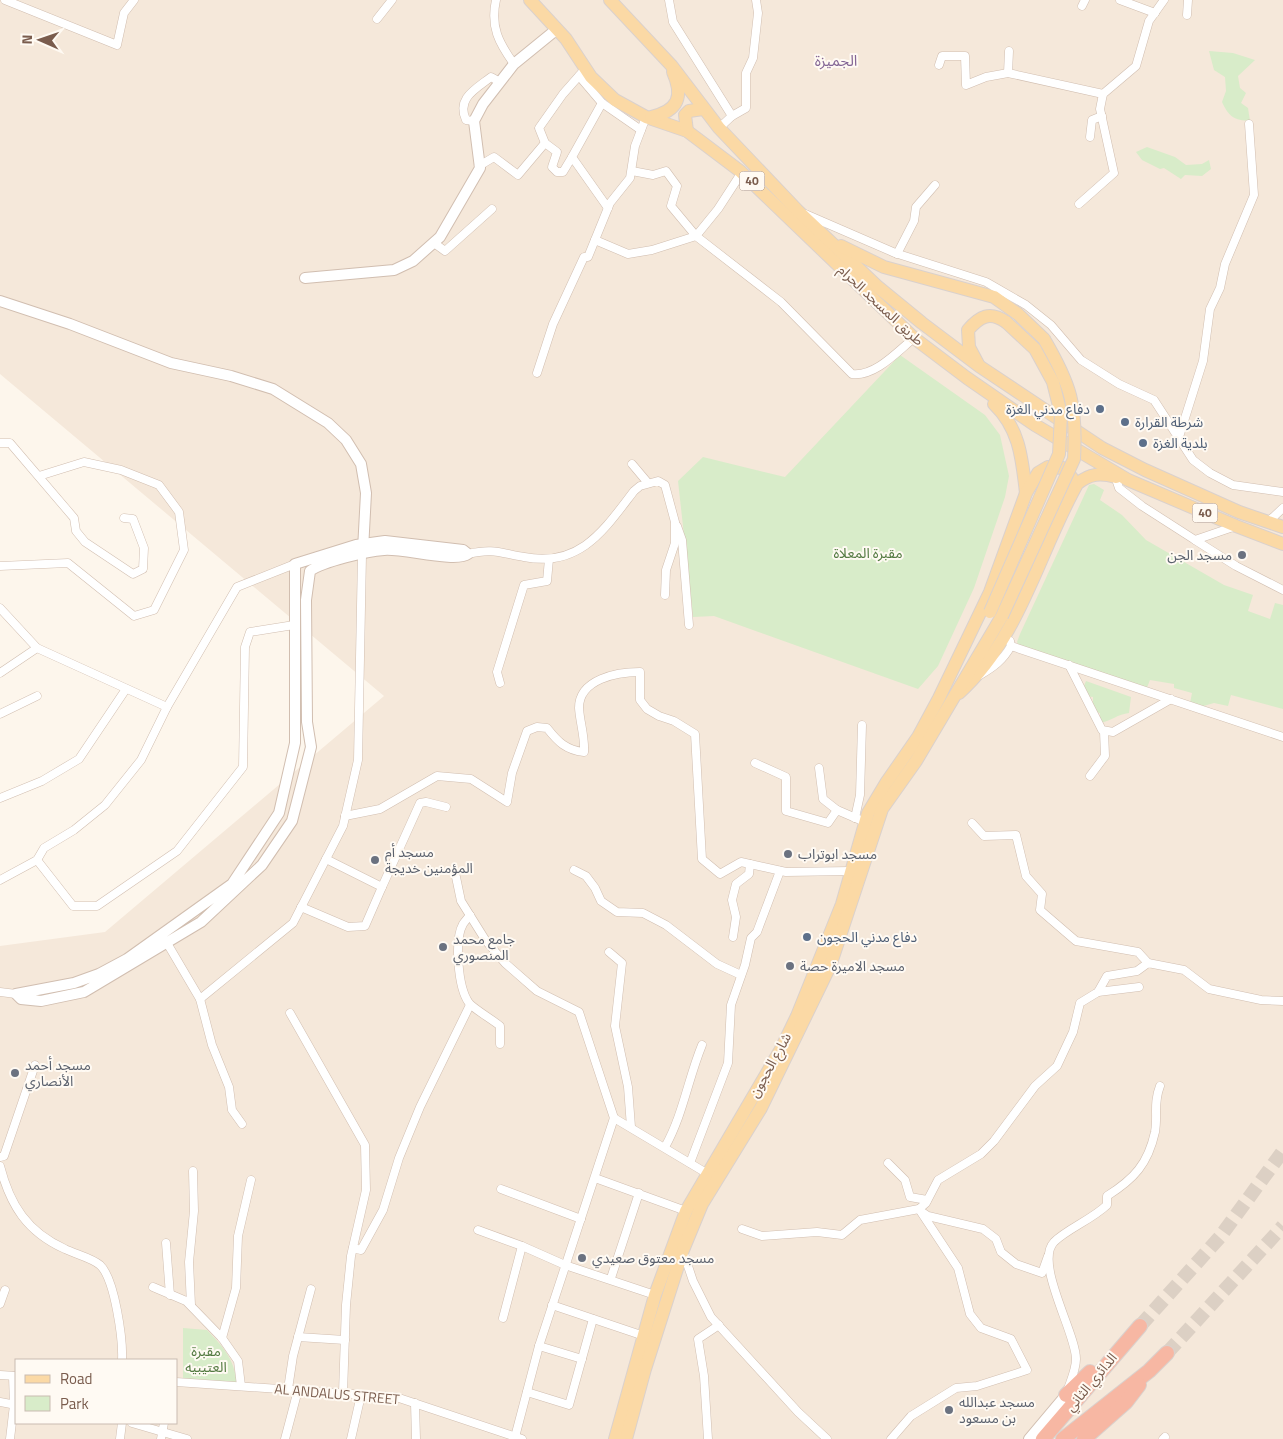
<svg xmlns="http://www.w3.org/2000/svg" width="1283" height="1439" font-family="'Titillium Web','Noto Sans Arabic',sans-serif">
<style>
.residential{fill:#f5e8da;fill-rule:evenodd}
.green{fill:#d8ecc9}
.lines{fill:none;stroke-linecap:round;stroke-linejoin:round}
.motorway-tunnel{stroke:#dcd0c4;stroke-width:14;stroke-dasharray:14 7;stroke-linecap:butt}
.minor-casing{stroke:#d1beb0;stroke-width:9}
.tertiary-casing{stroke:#d1beb0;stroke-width:12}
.primary-casing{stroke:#dad1cd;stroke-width:14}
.motorway-casing{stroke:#dad1cd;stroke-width:16}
.minor{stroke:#fff;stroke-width:8}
.tertiary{stroke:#fff;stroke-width:10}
.primary{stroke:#fbd9a5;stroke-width:12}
.motorway{stroke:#f7b7a3;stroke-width:14}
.primary-bridge-casing{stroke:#dad1cd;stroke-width:14;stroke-linecap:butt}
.primary-bridge{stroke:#fbd9a5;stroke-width:12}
.service-dot{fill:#5c6f8a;stroke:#fffaf3;stroke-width:2}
.worship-dot{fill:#6b7280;stroke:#fffaf3;stroke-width:2}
.labels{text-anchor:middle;stroke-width:4;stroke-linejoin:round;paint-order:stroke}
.shield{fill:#fffaf3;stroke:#a28b7f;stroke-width:1}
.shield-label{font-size:12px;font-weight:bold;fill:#7a5c4d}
.street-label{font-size:14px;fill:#7a5c4d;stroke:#fffaf3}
.service-label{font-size:14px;fill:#4e5e75;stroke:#fffaf3;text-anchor:start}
.park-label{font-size:14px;fill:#537a41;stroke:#fffaf3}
.worship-label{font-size:14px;fill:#5b616d;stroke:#fffaf3;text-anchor:start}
.neighbourhood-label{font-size:15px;fill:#846695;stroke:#fffaf3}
</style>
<rect width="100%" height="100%" fill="#fdf6ec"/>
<!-- residential -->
<path class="residential" d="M0 0H1283V1439H0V946L105 932 384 696 0 374ZM16 1360H176V1423H16Z"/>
<!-- green -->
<g class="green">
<path d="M1209 51 1233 53 1255 60 1238 76 1240 88 1246 93 1241 103 1248 108 1250 121C1234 120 1229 117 1222 102L1226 91 1225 77 1214 70Z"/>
<path d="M1147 147 1175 157 1186 165 1202 164 1209 160 1211 169 1202 176 1185 175 1181 179 1164 168 1160 169 1142 160 1136 152Z"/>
<path d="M900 355 985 415 1000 435 1009 476 1005 497 974 588 938 666 918 689 714 616 693 617 678 481 703 457 785 477Z"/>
<path d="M1094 484 1104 490 1100 500 1122 515 1146 540 1224 585 1253 595 1248 611 1270 619 1275 603 1283 605V709L1231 695 1228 706 1214 703 1200 707 1190 703 1192 693 1174 688V684L1150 680 1146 690 1072 667 1073 662 1021 648 1017 642 1020 634 1089 485Z"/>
<path d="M1086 681 1131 697 1129 713C1118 714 1111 721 1100 723V713L1093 712V697L1085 696 1086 690 1083 688Z"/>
<path d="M183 1328 207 1330C224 1348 233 1357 237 1382L183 1380Z"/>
</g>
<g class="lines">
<!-- motorway-tunnel -->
<g class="motorway-tunnel">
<path d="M1140 1326 1220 1237 1283 1151"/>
<path d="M1167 1353 1283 1226"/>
</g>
<!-- minor casing -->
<g class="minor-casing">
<g id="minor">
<path d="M5 0 117 45 124 13 134 0"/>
<path d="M496 0C490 27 499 43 514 64"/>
<path d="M669 0 673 22 732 116 719 128"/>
<path d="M1120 0 1155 13"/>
<path d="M1082 6 1085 0"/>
<path d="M1187 15 1188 0"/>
<path d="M377 19 392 0"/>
<path d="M939 65 942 56H965L966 85 986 77 1008 73 1103 94"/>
<path d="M1008 73 1009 51"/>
<path d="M579 76 602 103 641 130"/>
<path d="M602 103 572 157 608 208"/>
<path d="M732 116 746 108V73L753 58 758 13 756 0"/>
<path d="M474 121 466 120C456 98 476 89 491 77L500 82"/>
<path d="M1090 137 1092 120 1102 116"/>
<path d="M572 157 563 172H557L552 167 557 152 545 143 539 128 563 94 585 69"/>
<path d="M479 166 494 157 518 175 545 143"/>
<path d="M632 171 653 175 666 171 677 186 671 206 696 236 781 302 852 374C875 377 898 351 914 338"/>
<path d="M1079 204 1114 173 1100 109 1103 94 1136 66 1149 21 1164 0"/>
<path d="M805 214 895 253 986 282 1026 305 1051 325 1081 360 1119 384 1154 400 1193 460 1210 473 1233 485 1283 492"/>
<path d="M595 240 628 254 652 250 696 236 718 209 742 172"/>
<path d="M434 243 445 251 492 209"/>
<path d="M897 254 914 221 916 207 935 185"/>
<path d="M537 373 553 324 584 257H588L610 203 630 178 635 146 646 117"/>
<path d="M1179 437 1203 361 1210 309 1220 288 1225 264 1254 195 1249 124"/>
<path d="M0 443H10L74 518 76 531 85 542 133 574 143 569 144 548 133 519 124 518"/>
<path d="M632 464 648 483"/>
<path d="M1115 476 1119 488 1142 506 1195 540 1236 526"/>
<path d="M1268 522 1283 508"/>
<path d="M677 526 682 540 689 625"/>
<path d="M1195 540 1236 566 1283 590"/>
<path d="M468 554C493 548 500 553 524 557 580 568 604 530 634 491L640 486 658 481 665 485 675 522V543L666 570 665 595"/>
<path d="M0 566 68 563 134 616 154 610 184 550 179 512 159 485 121 470 84 462 39 476"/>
<path d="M0 608 37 648"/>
<path d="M1011 646 1283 737"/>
<path d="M1069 665 1102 730 1113 732 1171 699"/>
<path d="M0 673 37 648 167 707"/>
<path d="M980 675C994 667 1003 660 1011 646L1010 641"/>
<path d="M500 683 497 672 524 585 547 581 549 559"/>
<path d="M0 714 37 696"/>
<path d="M755 763 786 777V811L828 823 837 810 865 822"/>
<path d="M819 768 823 799 837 810"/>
<path d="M1090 776 1105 756 1104 731"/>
<path d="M0 798 42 781 79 759 126 689"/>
<path d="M345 816 380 809 437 776 471 779 507 802 512 773 527 731 537 727 547 728C558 742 566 750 584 752 585 737 580 723 579 708 579 679 617 672 640 672V700L647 709 659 716 674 721 695 734 702 859 720 874 741 862 786 872 851 871"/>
<path d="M855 818 860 795 862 725"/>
<path d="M972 823 984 836 1016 835 1026 876 1042 894 1040 910 1076 941 1138 952 1148 963"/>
<path d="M37 860 73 906H97L177 851 243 767 245 647 250 632 294 625"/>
<path d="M574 870 586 876 595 888 601 901 617 912 643 913 666 925 717 964 741 975"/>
<path d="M456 877 461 901 486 941 505 963 537 991 579 1012 614 1118 539 1346 515 1437"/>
<path d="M0 880 37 860 44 848 74 830 105 805 141 760 167 707 237 587 295 564"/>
<path d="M382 887 420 803 426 802 446 807"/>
<path d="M301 907 348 927 365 926 382 887 326 859"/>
<path d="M470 915C468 918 465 921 463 924 454 940 458 988 469 1003 474 1009 493 1020 500 1026V1044"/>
<path d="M733 937 736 917 732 900 736 884 749 874 750 864"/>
<path d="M167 943 200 999 212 1045 229 1087 232 1110 242 1124"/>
<path d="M609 952 622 963 615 1026 628 1087 631 1127"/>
<path d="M0 992 16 994"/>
<path d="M1098 992 1139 987"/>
<path d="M200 999 293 923 343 826 358 760 362 555"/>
<path d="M290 1013 365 1145 366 1190 351 1256 346 1305 343 1393"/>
<path d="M614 1118 708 1174"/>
<path d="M665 1147C683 1115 688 1079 702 1045"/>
<path d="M0 1157 4 1156 35 1065"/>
<path d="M690 1163 728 1063 731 1005 745 965 751 938 757 932 780 871"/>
<path d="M888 1163 905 1180 910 1197 927 1200"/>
<path d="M0 1166C10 1205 27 1232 65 1249 75 1254 92 1258 100 1265 115 1279 123 1340 122 1360"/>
<path d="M595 1178 686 1211"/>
<path d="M501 1189 581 1219"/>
<path d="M922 1212 928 1216 983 1229 996 1239 1001 1252 1016 1264 1042 1273 1048 1256"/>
<path d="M742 1229 762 1236 817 1232 842 1235 860 1220 919 1209 926 1203 938 1180 981 1154 994 1141 1035 1086 1057 1066 1073 1032 1080 1003 1098 992 1107 976 1137 971 1148 963 1184 970 1209 989 1261 1000 1283 1001"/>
<path d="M478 1230 522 1246 565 1265 655 1295"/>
<path d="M166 1243 170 1295"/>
<path d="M353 1248 361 1250 383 1210 399 1158 420 1107 470 1005"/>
<path d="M683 1251 693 1281 711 1317 798 1412 827 1439"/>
<path d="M611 1278 639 1193"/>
<path d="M153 1287 186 1301 222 1338 238 1361 241 1386"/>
<path d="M0 1304 5 1290"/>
<path d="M191 1305 189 1262 194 1211 193 1171"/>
<path d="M552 1305 644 1336"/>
<path d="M503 1318 522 1246"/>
<path d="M298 1337 345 1340"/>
<path d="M222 1338 236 1288 238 1236 251 1180"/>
<path d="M539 1346 582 1359"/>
<path d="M0 1375 16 1376"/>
<path d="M176 1382 396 1397 522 1439"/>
<path d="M288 1389 293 1356 311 1289"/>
<path d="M1068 1389C1071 1380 1076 1369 1076 1359 1076 1333 1034 1263 1054 1242 1067 1229 1091 1220 1107 1205V1196C1134 1179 1148 1164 1155 1132 1158 1115 1153 1104 1160 1086"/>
<path d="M527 1392 569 1405 593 1319"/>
<path d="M0 1402 16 1405"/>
<path d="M415 1403 416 1439"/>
<path d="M132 1423 187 1439"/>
<path d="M10 1439 14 1405 13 1376"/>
<path d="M120 1439 122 1423"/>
<path d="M161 1439 164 1423"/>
<path d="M285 1439 298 1390"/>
<path d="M351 1439 361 1395"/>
<path d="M708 1439 704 1376 698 1339 719 1325"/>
<path d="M891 1439 911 1416 956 1388 977 1386 1027 1370 1011 1339 981 1328 970 1314 958 1268 919 1209"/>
<path d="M1163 1439 1165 1437"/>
</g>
</g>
<!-- tertiary casing -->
<g class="tertiary-casing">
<g id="tertiary">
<path d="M305 278 394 270 413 261 440 237 480 168 474 121 483 104 514 64 557 29"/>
<path d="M0 301 70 324 171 363 231 376 273 389 328 423 346 440 361 464 366 493 363 550"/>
<path d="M385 541 463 550 468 554C456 563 402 548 384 550 367 551 322 562 310 571L306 600 307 722 311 747 292 821 262 865 201 922 84 992 41 1001 21 999 16 994 74 983 99 974 127 959 232 884 279 813 295 743V564L356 545Z"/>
<path d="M1029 1439 1066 1395"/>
</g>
</g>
<!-- primary casing -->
<g class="primary-casing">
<g id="primary">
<path d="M530 0 566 39 591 77 615 100 646 117 687 131 740 171 914 338 967 378 1035 425 1128 480 1236 526 1283 544"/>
<path d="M610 0 671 65 719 128 797 210 878 287 922 323 979 366 1102 448 1145 470 1239 512 1283 527"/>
<path d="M651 117C678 111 684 97 673 72"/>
<path d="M687 131 685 115 689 111 703 109"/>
<path d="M841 246 884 267 994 297 1018 314 1044 339"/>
<path d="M978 364 969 347 968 330C980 316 990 311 1006 322"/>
<path d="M994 404C1020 429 1022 459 1026 493"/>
<path d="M959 693C1020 638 1038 554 1077 484 1090 473 1101 473 1116 477"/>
<path d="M615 1439 655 1295 686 1211 781 1049 797 1016 842 904 868 813 886 783 918 737 939 698 990 592 1026 493 1038 473 1048 467 1063 468 1072 478 1069 498"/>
<path d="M626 1439 645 1369 683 1250 702 1204 761 1108 830 966 882 809 916 761 1002 616"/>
</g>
</g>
<!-- motorway casing -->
<g class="motorway-casing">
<g id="motorway">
<path d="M1066 1395 1090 1372"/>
<path d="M1043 1439 1140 1326"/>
<path d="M1063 1439 1149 1371 1167 1353"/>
<path d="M1084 1439 1126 1402 1139 1385"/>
</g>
</g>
<!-- minor -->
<use href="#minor" class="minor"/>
<!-- tertiary -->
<use href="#tertiary" class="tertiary"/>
<!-- primary -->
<use href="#primary" class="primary"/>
<!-- motorway -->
<use href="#motorway" class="motorway"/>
<!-- primary-bridge casing -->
<g class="primary-bridge-casing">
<g id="primary-bridge">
<path d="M990 612 1059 454 1061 414 1053 382 1035 349 1006 322"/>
<path d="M1002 616 1074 459C1077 405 1071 385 1044 339"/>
</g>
</g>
<!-- primary-bridge -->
<use href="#primary-bridge" class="primary-bridge"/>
</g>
<!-- markers -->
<g class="service-dot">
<circle cx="1100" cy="409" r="5"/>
<circle cx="1125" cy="422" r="5"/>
<circle cx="1143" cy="443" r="5"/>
<circle cx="807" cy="937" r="5"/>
</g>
<g class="worship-dot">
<circle cx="1242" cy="555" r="5"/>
<circle cx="788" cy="854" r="5"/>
<circle cx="375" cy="860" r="5"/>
<circle cx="443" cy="947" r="5"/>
<circle cx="790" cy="966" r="5"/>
<circle cx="15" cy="1073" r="5"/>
<circle cx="582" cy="1258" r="5"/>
<circle cx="949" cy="1410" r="5"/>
</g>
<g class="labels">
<!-- shield labels -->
<g class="shield">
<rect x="739.5" y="171.5" width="25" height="19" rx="4"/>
<rect x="1192.5" y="503.5" width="25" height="19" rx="4"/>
</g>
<g class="shield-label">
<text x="752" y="185">40</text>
<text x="1205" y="517">40</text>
</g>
<!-- street labels -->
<g class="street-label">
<text transform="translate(881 305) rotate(43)" y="5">طريق المسجد الحرام</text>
<text transform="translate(770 1065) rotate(-61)" y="5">شارع الحجون</text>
<text transform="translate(1091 1382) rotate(-50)" y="5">الدائري الثاني</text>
<text transform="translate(337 1394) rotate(5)" y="5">AL ANDALUS STREET</text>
</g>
<!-- service labels -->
<g class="service-label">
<text x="1090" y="414" text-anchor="end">دفاع مدني الغزة</text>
<text x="1135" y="427">شرطة القرارة</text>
<text x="1153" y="448">بلدية الغزة</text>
<text x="817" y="942">دفاع مدني الحجون</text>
</g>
<!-- park labels -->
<g class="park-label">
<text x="868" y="558">مقبرة المعلاة</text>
<text x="206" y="1356">مقبرة<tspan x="206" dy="16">العتيبيه</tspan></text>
</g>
<!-- worship labels -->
<g class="worship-label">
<text x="1232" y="560" text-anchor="end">مسجد الجن</text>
<text x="385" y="857">مسجد أم<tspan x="385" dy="16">المؤمنين خديجة</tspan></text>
<text x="798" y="859">مسجد ابوتراب</text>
<text x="453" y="944">جامع محمد<tspan x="453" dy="16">المنصوري</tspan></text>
<text x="800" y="971">مسجد الاميرة حصة</text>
<text x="25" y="1070">مسجد أحمد<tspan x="25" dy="16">الأنصاري</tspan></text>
<text x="592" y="1263">مسجد معتوق صعيدي</text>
<text x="959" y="1407">مسجد عبدالله<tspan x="959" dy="16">بن مسعود</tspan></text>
</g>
<!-- neighbourhood labels -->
<g class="neighbourhood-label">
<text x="836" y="66">الجميزة</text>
</g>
</g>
<!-- legend -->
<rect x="15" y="1359" width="162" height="65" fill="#fffaf3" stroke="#cabbb1"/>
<rect x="25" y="1375" width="25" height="8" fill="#fbd9a5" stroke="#cabbb1"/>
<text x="60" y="1384" font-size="15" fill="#7a5c4d">Road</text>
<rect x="25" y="1396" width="25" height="15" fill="#d8ecc9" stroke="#cabbb1"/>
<text x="60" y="1409" font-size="15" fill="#7a5c4d">Park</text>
<!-- north arrow -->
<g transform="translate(40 40) rotate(272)" stroke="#fffaf3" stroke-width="4" paint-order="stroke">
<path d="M0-4L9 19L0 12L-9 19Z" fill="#7a5c4d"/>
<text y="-8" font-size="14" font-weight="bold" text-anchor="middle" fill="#7a5c4d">N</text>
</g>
</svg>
